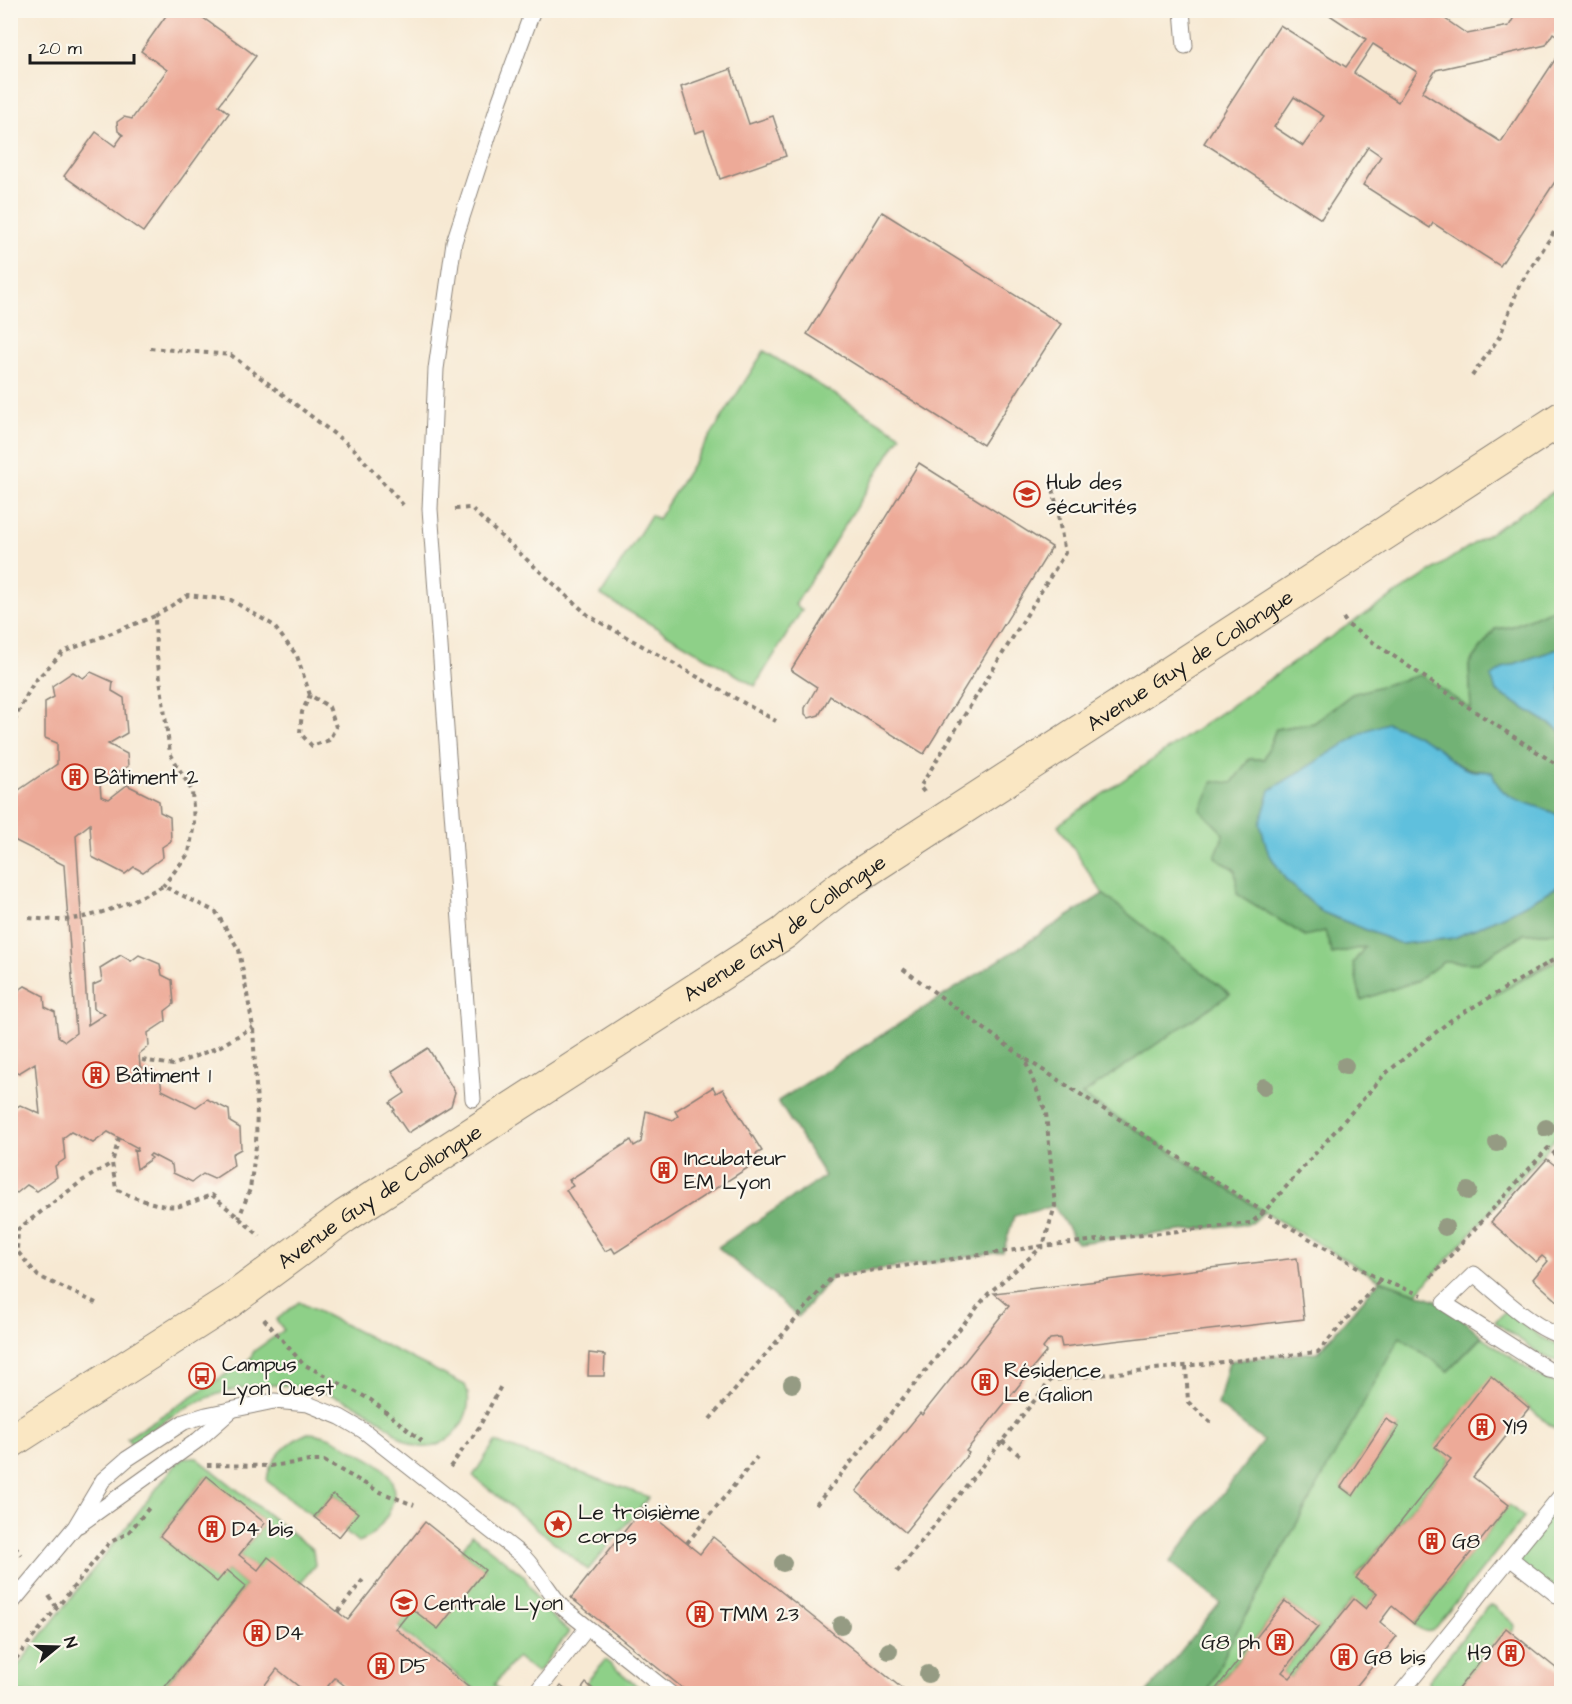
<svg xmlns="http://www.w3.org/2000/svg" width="1572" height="1704" font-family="'Architects Daughter',sans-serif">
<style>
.green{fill:#8ed088;stroke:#557652;stroke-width:1.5;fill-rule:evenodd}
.forest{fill:#72b274;stroke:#476748;stroke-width:1.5}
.water{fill:#5fc0dd;stroke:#3e6e7c;stroke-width:1.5}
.building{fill:#edaa98;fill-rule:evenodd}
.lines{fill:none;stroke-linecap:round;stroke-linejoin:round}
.service-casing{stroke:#8a8278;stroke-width:17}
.secondary-casing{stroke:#8a8278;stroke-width:35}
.path{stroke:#8a8278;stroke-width:4;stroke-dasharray:4.5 4.5;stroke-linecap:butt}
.service{stroke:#fff;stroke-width:15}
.secondary{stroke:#fae7c3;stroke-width:33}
.tree{fill:#959b83}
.labels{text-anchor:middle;stroke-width:4.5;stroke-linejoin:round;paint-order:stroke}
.poi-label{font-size:21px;fill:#1c1c1c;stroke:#fbf7ec;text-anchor:start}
.street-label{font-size:21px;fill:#1c1c1c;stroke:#fbf7ec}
</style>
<rect width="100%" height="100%" fill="#fbf7ec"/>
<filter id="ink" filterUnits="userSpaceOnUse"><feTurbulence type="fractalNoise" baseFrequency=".0167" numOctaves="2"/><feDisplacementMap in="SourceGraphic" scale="12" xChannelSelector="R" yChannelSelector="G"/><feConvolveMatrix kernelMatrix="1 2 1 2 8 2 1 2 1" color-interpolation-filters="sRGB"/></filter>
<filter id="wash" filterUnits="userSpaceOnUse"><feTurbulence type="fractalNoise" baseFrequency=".008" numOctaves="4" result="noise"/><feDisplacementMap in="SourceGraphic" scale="24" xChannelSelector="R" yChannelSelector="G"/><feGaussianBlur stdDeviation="1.35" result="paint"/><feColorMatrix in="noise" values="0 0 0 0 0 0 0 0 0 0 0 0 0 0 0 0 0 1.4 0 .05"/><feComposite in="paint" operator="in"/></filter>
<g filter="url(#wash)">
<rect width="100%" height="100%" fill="#f7e9d3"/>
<!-- green -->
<g class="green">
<path d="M764 351 901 435 795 605 802 610 755 686 601 595 651 515 658 519Z"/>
<path d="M1561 487V614L1550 610 1510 627 1495 629 1469 665 1471 709 1352 694 1314 723 1276 729 1264 759H1249L1232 783 1224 834 1235 870 1325 931 1366 946 1417 981 1443 962 1476 963 1524 934 1561 932V955L1493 996 1561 958V1129L1548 1148 1417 1293 1380 1280 1264 1212 1082 1095 1230 994 1103 894 1058 825 1348 625Z"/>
<path d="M299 1302 465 1385C479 1413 448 1455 416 1446 404 1443 395 1432 386 1425 378 1418 369 1412 360 1407 298 1376 236 1378 177 1413 161 1422 146 1434 131 1444L127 1438 250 1359 254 1351 284 1330 276 1320Z"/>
<path d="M1505 1311 1541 1337 1561 1346V1363L1543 1356 1495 1322Z"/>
<path d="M1400 1336 1448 1371 1482 1337 1535 1374 1561 1386V1434L1491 1377 1435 1446 1451 1459 1356 1577 1377 1594 1366 1609 1353 1599 1290 1678 1282 1672 1318 1627 1285 1601 1212 1693 1207 1694 1229 1646ZM1386 1419 1399 1428 1352 1496 1341 1487Z"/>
<path d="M308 1433C327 1434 340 1442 355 1451 364 1456 375 1461 383 1468 400 1484 395 1506 383 1522 376 1531 369 1539 358 1542L344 1530 357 1512 333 1494 314 1517 267 1481C268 1459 289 1441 308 1433Z"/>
<path d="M495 1442 649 1497 588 1570 473 1476Z"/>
<path d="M185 1458H197L313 1550 315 1565 300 1583 258 1570 239 1555 265 1523 206 1476 160 1536 217 1581 227 1570 246 1586 159 1693H11L10 1676 175 1465Z"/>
<path d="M1561 1494V1599L1510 1558Z"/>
<path d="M1509 1505 1524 1517 1434 1630C1425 1634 1420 1629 1414 1624Z"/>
<path d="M472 1535 524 1576 541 1606 569 1632 537 1673 517 1657 494 1685 504 1693 480 1694 398 1627 412 1609 485 1570 461 1551Z"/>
<path d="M1490 1606H1494L1514 1624 1515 1628 1511 1633 1506 1629 1454 1693H1435L1429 1688 1428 1682 1486 1608Z"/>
<path d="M605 1660 646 1693H599L586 1683Z"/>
</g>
<!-- forest -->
<g class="forest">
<path d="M1550 610 1561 614V648L1505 667 1496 691 1561 731V817C1544 805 1509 803 1498 785 1495 781 1494 776 1492 772 1466 770 1457 767 1439 749L1268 852 1286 880 1322 912 1401 944 1454 938 1505 915 1561 885V932L1524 934 1476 963 1443 962 1417 981 1361 1000 1353 963 1365 947 1332 954 1325 931 1305 936 1237 894 1235 870 1215 857 1224 834 1200 810 1213 781 1232 783 1249 759H1264L1276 729 1314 723 1352 694 1420 675 1471 709 1469 665 1495 629 1510 627Z"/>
<path d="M1103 894 1230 994 1082 1095 1264 1212 1251 1223 1077 1243 1054 1206 1014 1216 1003 1252 833 1276 798 1317 718 1247 825 1176 778 1101Z"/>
<path d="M1380 1280 1444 1303 1482 1336 1448 1371 1400 1337 1229 1646 1207 1693 1146 1694 1220 1603 1170 1562 1263 1441 1218 1405 1229 1361 1318 1352Z"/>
</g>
<!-- water -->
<g class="water">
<path d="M1561 648H1562L1561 731 1496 691 1491 677 1505 667Z"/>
<path d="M1387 723C1405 729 1423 737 1438 748 1448 756 1455 766 1469 770 1476 772 1485 771 1492 772 1494 776 1495 781 1498 785 1509 803 1544 805 1561 817V885L1505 915 1454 938 1401 944 1322 912 1286 880 1268 852 1260 824 1270 790 1367 730Z"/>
</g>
<g id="blocks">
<!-- building -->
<g class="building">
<path d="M170 10H192L256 56 219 105 229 113 143 232 64 176 96 132 115 146 123 135 118 131 117 122 124 117 132 119 167 70 141 51Z"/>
<path d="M1322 10H1432L1467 34 1509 26 1518 10H1562V39L1553 33 1546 45 1436 70 1422 92 1501 142 1562 49V171L1500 266 1433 223 1430 228 1363 185 1381 156 1368 147 1321 219 1204 143 1280 25 1346 67 1366 39ZM1373 44 1417 72 1398 102 1354 73ZM1294 97 1324 116 1303 146 1274 127Z"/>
<path d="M731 69 749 124 773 116 786 156 720 179 704 130 695 133 681 87Z"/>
<path d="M882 212 1061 324 983 445 807 334Z"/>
<path d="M919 463 1052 547 924 754 830 696 819 715 809 718 805 714V708L817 687 791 670Z"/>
<path d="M73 672 83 678 91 672 113 682 112 691 124 698 127 733 108 744 127 754 128 766 100 784 101 796 109 799 127 785 159 801 160 812 170 817 171 841 162 847 163 857 143 872 134 867 125 874 92 857 90 824 76 835 88 1025 105 1014 94 1009 93 985 102 981 100 968 121 955 131 961 139 955 160 964 162 975 172 980 174 1004 165 1011 166 1021 148 1033 149 1046 139 1054 140 1066 160 1077 162 1090 196 1107 207 1099 229 1110 230 1122 240 1128 241 1149 232 1154 234 1166 214 1179 203 1174 192 1182 173 1173 172 1165 151 1154 149 1156 152 1158 137 1169 134 1150 137 1151 138 1148 108 1132 93 1143 71 1132 63 1138 65 1159 55 1166 57 1177 37 1191 27 1185 17 1193 10 1190V1111L20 1105 40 1114 35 1063 19 1073 10 1069V991L15 993 25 986 44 996 45 1007 55 1012 58 1036 65 1041 76 1033 64 865 10 838V793L13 794 57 764V743L45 738V702L54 697 52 686Z"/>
<path d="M428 1048 455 1092 451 1106 408 1133 393 1111 395 1110 390 1103 405 1093 392 1071Z"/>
<path d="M713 1087 716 1093 723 1089 762 1151 756 1154 760 1160 615 1253 612 1248 605 1251 566 1190 573 1186 569 1180 631 1140 634 1146 641 1142 646 1111 673 1120 678 1116 675 1111Z"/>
<path d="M1547 1159 1562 1171V1305L1533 1279 1548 1261 1542 1256 1536 1262 1491 1222Z"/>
<path d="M1297 1258 1304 1319 1062 1347 1060 1338 1050 1339 1043 1348 1046 1352 966 1451 969 1453 905 1532 856 1491 920 1413 922 1415 1009 1306 994 1293Z"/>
<path d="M589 1353 605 1355 604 1376H588Z"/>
<path d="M1491 1376 1529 1408 1473 1477 1509 1505 1414 1624 1392 1606 1380 1622 1397 1636 1350 1694H1212L1285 1601 1318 1627 1282 1672 1290 1678 1354 1599 1366 1609 1377 1594 1356 1578 1451 1459 1435 1447Z"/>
<path d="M1386 1419 1399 1427 1353 1496 1341 1487Z"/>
<path d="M207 1476 265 1523 239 1555 258 1570 268 1557 348 1620 425 1522 485 1570 438 1629 412 1609 396 1629 477 1694H355L335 1678 327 1687 335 1694H308L277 1669 258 1694H159L246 1586 227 1570 217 1582 160 1536Z"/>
<path d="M333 1494 358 1513 339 1537 314 1517Z"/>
<path d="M643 1508 700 1554 713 1537 909 1694H690L571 1598Z"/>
<path d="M1506 1628 1562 1673V1694H1454Z"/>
<path d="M586 1683 599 1694H578Z"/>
<path d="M561 1686 567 1691 570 1694H555Z"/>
</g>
</g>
</g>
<g filter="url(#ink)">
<use href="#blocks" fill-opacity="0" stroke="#8a8278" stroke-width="1.5"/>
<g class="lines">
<!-- service casing -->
<g class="service-casing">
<g id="service">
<path d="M1182 10 1185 46"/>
<path d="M473 1099 430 509 436 369 454 242 500 100 533 10"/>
<path d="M1562 1336C1535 1330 1496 1292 1474 1274L1444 1303 1549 1370 1562 1373"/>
<path d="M79 1525 198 1440 232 1410"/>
<path d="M1510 1558 1562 1494"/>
<path d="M10 1605 75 1527 103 1480 127 1459 184 1422 206 1415 274 1401 308 1404 340 1417 364 1431 524 1557C539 1573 549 1591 562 1607L671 1694"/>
<path d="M535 1694 587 1628"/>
<path d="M1400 1694 1510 1558 1562 1599"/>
</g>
</g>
<!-- secondary casing -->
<g class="secondary-casing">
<g id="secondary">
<path id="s1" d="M10 1442 230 1301 345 1216 784 933 806 914 841 887 1562 418"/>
</g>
</g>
<!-- path -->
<g class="path">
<path d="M150 348 231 355 354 449 404 506"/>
<path d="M1472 376 1500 336 1519 286 1562 220"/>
<path d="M455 509 470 508 589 616 776 721"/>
<path d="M155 616 188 595 231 600 273 625 297 656 310 695 329 707 336 727 329 740 312 746 300 733 302 712 310 695"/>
<path d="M1343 618 1348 625 1471 709 1562 768"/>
<path d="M11 730 20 708 34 682 63 652 155 616 156 649 170 753 192 791 194 823 189 853 163 886"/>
<path d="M924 792 920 787 1065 553 1052 482"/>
<path d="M29 918C40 919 51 920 62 920 97 918 131 902 163 886L216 912 239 950 253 1027 257 1106 256 1146 250 1189 239 1218"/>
<path d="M903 969 1024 1058 1264 1212 1380 1280 1422 1295"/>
<path d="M142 1060 173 1065 219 1047 253 1027"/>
<path d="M119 1138 112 1163 116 1189C131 1197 163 1209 180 1206 191 1203 202 1198 212 1195L260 1236"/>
<path d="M10 1225 18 1229"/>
<path d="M1431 1277 1548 1148 1562 1160"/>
<path d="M96 1303 38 1276 17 1251 18 1229 82 1181 112 1163"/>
<path d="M264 1319 303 1364 371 1400 422 1441"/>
<path d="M1186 1366 1188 1402 1214 1425"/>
<path d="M710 1419 833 1276 1043 1246 1055 1206 1046 1113 1024 1058"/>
<path d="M1002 1441 1023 1458"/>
<path d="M207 1465 270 1466 310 1461H324L380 1492 414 1505"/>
<path d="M450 1467 478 1429 502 1384"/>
<path d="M816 1505 988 1294 1043 1246 1251 1223 1264 1212 1385 1074 1451 1020 1562 955"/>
<path d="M10 1539 21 1555"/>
<path d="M687 1543 757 1457"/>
<path d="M897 1572 1051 1380 1318 1352 1380 1280"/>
<path d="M49 1596 57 1608"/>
<path d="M338 1612 365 1577"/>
<path d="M10 1666 109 1543 128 1533 149 1508"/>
</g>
<!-- service -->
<use href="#service" class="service"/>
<!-- secondary -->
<use href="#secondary" class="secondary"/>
</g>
<!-- trees -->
<g class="tree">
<circle cx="1345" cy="1066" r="9"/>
<circle cx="1264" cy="1087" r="9"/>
<circle cx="1546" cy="1128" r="9"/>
<circle cx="1497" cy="1143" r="9"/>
<circle cx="1468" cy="1191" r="9"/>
<circle cx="1445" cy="1227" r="9"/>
<circle cx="792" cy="1384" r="9"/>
<circle cx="783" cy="1563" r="9"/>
<circle cx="841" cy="1625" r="9"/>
<circle cx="889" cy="1651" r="9"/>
<circle cx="928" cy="1674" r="9"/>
</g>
</g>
<!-- icons -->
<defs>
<g id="university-ring" transform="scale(1.35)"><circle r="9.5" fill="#fbf7ec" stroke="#c8321e" stroke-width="1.5"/><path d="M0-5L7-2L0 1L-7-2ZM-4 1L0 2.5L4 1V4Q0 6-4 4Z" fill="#c8321e"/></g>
<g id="building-ring" transform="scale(1.35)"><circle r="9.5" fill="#fbf7ec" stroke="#c8321e" stroke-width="1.5"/><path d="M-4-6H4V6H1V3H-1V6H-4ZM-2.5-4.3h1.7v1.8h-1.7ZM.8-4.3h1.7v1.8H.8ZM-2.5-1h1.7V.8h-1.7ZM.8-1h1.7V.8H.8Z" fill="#c8321e"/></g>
<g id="bus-ring" transform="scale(1.35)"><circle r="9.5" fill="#fbf7ec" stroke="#c8321e" stroke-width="1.5"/><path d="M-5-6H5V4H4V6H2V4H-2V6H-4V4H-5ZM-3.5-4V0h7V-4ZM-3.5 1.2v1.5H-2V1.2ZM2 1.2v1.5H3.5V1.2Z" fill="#c8321e"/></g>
<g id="sight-ring" transform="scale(1.35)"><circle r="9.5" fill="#fbf7ec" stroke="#c8321e" stroke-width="1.5"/><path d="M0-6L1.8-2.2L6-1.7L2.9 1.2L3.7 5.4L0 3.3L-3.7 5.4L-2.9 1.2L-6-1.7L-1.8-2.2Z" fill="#c8321e"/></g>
</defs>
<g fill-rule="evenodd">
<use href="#university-ring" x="1027" y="494"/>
<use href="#building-ring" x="75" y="777"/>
<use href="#building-ring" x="96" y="1075"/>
<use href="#building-ring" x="664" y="1170"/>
<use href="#bus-ring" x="202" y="1376"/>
<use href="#building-ring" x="985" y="1382"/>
<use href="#building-ring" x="1482" y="1427"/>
<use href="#sight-ring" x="558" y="1524"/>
<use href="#building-ring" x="212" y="1529"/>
<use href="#building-ring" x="1432" y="1541"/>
<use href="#university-ring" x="404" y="1603"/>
<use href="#building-ring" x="700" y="1614"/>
<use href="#building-ring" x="257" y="1633"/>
<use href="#building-ring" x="1280" y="1642"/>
<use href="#building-ring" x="1511" y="1653"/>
<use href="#building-ring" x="1344" y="1657"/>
<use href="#building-ring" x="381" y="1666"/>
</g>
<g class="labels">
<!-- poi labels -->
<g class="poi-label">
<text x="1046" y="489">Hub des<tspan x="1046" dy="24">sécurités</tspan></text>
<text x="94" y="784">Bâtiment 2</text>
<text x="116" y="1082">Bâtiment 1</text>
<text x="684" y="1165">Incubateur<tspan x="684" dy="24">EM Lyon</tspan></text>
<text x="222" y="1371">Campus<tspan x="222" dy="24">Lyon Ouest</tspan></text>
<text x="1004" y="1377">Résidence<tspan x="1004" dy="24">Le Galion</tspan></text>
<text x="1502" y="1434">Y19</text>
<text x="578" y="1519">Le troisième<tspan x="578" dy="24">corps</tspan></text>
<text x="232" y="1536">D4 bis</text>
<text x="1452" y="1548">G8</text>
<text x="424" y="1610">Centrale Lyon</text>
<text x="720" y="1621">TMM 23</text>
<text x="276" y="1640">D4</text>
<text x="1260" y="1649" text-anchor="end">G8 ph</text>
<text x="1492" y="1660" text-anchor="end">H9</text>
<text x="1364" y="1664">G8 bis</text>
<text x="400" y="1673">D5</text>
</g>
<!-- street labels -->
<g class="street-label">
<text dy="7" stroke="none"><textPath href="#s1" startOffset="1416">Avenue Guy de Collongue</textPath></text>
<text dy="7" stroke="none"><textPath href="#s1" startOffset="930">Avenue Guy de Collongue</textPath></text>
<text dy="7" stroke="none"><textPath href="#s1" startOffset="444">Avenue Guy de Collongue</textPath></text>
</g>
</g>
<!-- margin -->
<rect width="1572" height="1704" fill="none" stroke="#fbf7ec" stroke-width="36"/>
<!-- north arrow -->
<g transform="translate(57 1647) rotate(71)" stroke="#fbf7ec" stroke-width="4.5" paint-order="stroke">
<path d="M0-4.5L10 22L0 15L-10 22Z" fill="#1c1c1c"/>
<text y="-9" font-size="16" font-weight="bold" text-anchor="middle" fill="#1c1c1c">N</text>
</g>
<!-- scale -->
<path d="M30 54v9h104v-9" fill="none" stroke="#1c1c1c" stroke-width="3"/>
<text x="39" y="54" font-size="18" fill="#1c1c1c" stroke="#fbf7ec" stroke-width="4.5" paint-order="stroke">20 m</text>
</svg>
